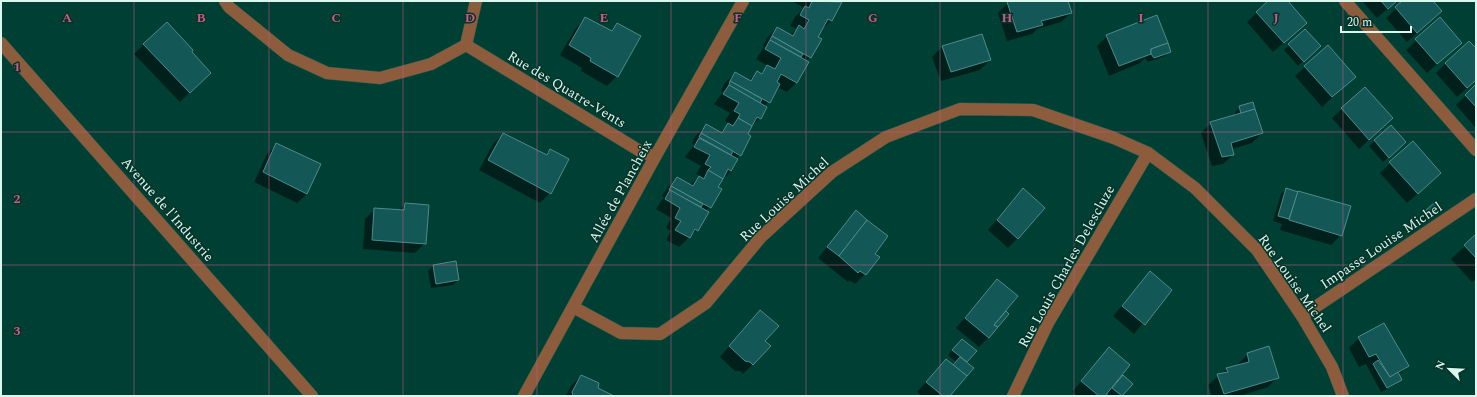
<svg xmlns="http://www.w3.org/2000/svg" width="1477" height="397" font-family="Spectral,serif">
<style>
.shadow{fill:#0007}
.building{fill:#135756;stroke:#4e8b8a}
.lines{fill:none;stroke-linecap:round;stroke-linejoin:round}
.minor-casing{stroke:#235c51;stroke-width:13}
.minor{stroke:#8c5c3c;stroke-width:12}
.grid{fill:none;stroke:#ca5b87;stroke-width:1;stroke-opacity:0.55}
.labels{text-anchor:middle;stroke-width:3;stroke-linejoin:round;paint-order:stroke}
.street-label{font-size:14px;fill:#dbf7ee;stroke:#053329}
.grid-label{font-size:13px;text-anchor:middle;font-weight:bold;fill:#ca5b87;stroke:#053329;stroke-width:3;stroke-linejoin:round;paint-order:stroke}
</style>
<rect width="100%" height="100%" fill="#003f33"/>
<!-- shadow -->
<g class="shadow">
<path d="M792 1 841 2 831 21 821 30 810 57 806 61 797 82 787 92 777 87 765 106 766 107 760 118 750 128 740 155 736 159 731 171 717 187 710 207 706 211 697 230 679 247 666 240 671 231 666 228 671 218 656 209 664 197 662 196 667 188 677 178 690 185 700 176 696 174 701 166 685 157 694 145 692 143 696 135 706 126 720 133 729 124 725 121 730 113 714 104 723 92 721 91 725 83 735 73 749 81 757 72 760 74 768 66 756 59 764 47 763 46 767 38 777 28 790 35 797 29 790 26 795 17 804 8Z"/>
<path d="M1014 1H1067L1071 13 1061 22 1037 29 1032 34 1007 41 998 13 1008 3Z"/>
<path d="M1269 1H1287L1296 32 1273 52 1247 22Z"/>
<path d="M1362 1H1397L1377 18Z"/>
<path d="M1404 1H1432L1431 20 1407 42 1386 18Z"/>
<path d="M586 18 611 31 617 24V76L607 86 581 71 582 68 560 55 576 28Z"/>
<path d="M1440 19 1461 43 1427 73 1406 50Z"/>
<path d="M1305 30 1314 51 1298 66 1284 50Z"/>
<path d="M982 35 990 60 980 70 941 81 932 57 942 47Z"/>
<path d="M1107 36 1170 51 1165 56 1148 62 1145 58 1140 63 1109 76 1097 46Z"/>
<path d="M144 44 191 52 209 73 180 102 134 54Z"/>
<path d="M1328 46 1344 86 1322 107 1295 76Z"/>
<path d="M1476 50V80L1457 97 1436 73 1445 64Z"/>
<path d="M1476 86V128L1456 105Z"/>
<path d="M1240 107 1262 133 1252 143 1232 149 1233 155 1223 164 1212 166 1201 133 1211 123 1235 116V112Z"/>
<path d="M1342 109 1382 128 1359 149 1332 118Z"/>
<path d="M1391 126 1400 147 1383 162 1369 146Z"/>
<path d="M503 134 545 155 550 150V193L540 203 479 170 493 144Z"/>
<path d="M277 145 307 194 297 203 254 182 267 154Z"/>
<path d="M1390 163 1430 183 1407 203 1380 173Z"/>
<path d="M1286 189 1341 235 1331 245 1280 230 1282 224 1273 221 1281 194Z"/>
<path d="M1023 190 1018 238 1008 248 988 230Z"/>
<path d="M405 204 425 243 415 253 363 249 365 219 375 209 398 211Z"/>
<path d="M1439 208 1424 221 1421 217 1426 212Z"/>
<path d="M856 212 874 254 865 274 855 284 849 280 848 282 818 258Z"/>
<path d="M1476 236V282L1474 280 1472 282 1451 259Z"/>
<path d="M455 262 458 280 453 285 431 288 428 271 433 266Z"/>
<path d="M1151 272 1171 290 1134 334 1113 316Z"/>
<path d="M997 280 1002 316 989 337 979 347 956 328Z"/>
<path d="M760 311 763 341 753 364 743 374 740 371H735L720 357Z"/>
<path d="M1359 338 1408 366 1398 375 1401 379 1396 384 1381 392 1366 364 1359 367 1349 348Z"/>
<path d="M957 345 975 351 965 362 949 396H922L917 392 946 360 953 366 956 362 948 355Z"/>
<path d="M1109 349 1118 378 1132 384 1122 396H1111L1107 393 1104 396H1077L1072 392Z"/>
<path d="M1248 354 1278 377 1268 387 1240 396H1212L1208 385 1227 369 1238 366V364Z"/>
<path d="M581 376 597 388 612 396H566L571 386Z"/>
</g>
<!-- building -->
<g class="building">
<path d="M812 1 842 2 832 21 828 19 818 37 822 39 811 58 772 36 777 27 793 36 799 25 804 29 809 20 800 15 805 6 809 8Z"/>
<path d="M1010 1H1068L1072 13 1041 21 1043 25 1017 32 1007 2Z"/>
<path d="M1268 1H1288L1307 23 1284 43 1256 12Z"/>
<path d="M1381 1H1397L1388 9Z"/>
<path d="M1402 1H1433L1442 11 1417 33 1395 7Z"/>
<path d="M1157 15 1168 43 1151 49V54L1119 66 1106 35Z"/>
<path d="M585 17 612 31 617 23 641 36 618 77 590 61 591 58 569 45Z"/>
<path d="M1440 17 1462 43 1437 64 1415 39Z"/>
<path d="M167 22 193 50 192 52 211 73 190 93 143 44Z"/>
<path d="M1305 29 1321 46 1304 62 1288 44Z"/>
<path d="M982 34 991 60 951 72 942 46Z"/>
<path d="M772 36 803 54 801 57 770 40Z"/>
<path d="M770 40 809 62 797 83 781 74 777 82 780 84 770 103 730 81 735 72 751 81 757 71 762 74 767 65 775 69 781 58 765 49Z"/>
<path d="M1469 41 1476 48V80L1467 88 1445 63Z"/>
<path d="M1168 43 1171 52 1154 58 1151 54V49Z"/>
<path d="M1328 45 1356 77 1332 97 1304 66Z"/>
<path d="M730 81 762 99 760 103 729 85Z"/>
<path d="M1476 84V107L1465 95Z"/>
<path d="M729 85 767 107 761 119 757 117 752 126 738 118 740 114 734 111 739 103 723 94Z"/>
<path d="M1365 87 1393 118 1369 140 1341 108Z"/>
<path d="M1253 102 1255 109 1241 114 1239 106Z"/>
<path d="M1255 109 1263 133 1231 143 1234 155 1222 157 1210 122Z"/>
<path d="M738 118 752 126 748 134 751 136 741 156 701 133 706 124 722 133 728 123 733 126Z"/>
<path d="M1391 125 1406 142 1389 158 1374 140Z"/>
<path d="M503 133 547 155 550 149 569 159 551 194 488 160Z"/>
<path d="M701 133 733 151 731 155 699 137Z"/>
<path d="M699 138 738 159 731 171 728 169 723 179 708 170 711 167 705 164 710 155 694 147Z"/>
<path d="M1413 141 1441 173 1418 194 1389 162Z"/>
<path d="M276 143 321 164 307 194 263 172Z"/>
<path d="M708 170 723 179 718 187 722 189 711 208 671 186 677 177 693 186 699 176 704 179Z"/>
<path d="M671 186 703 204 701 207 669 190Z"/>
<path d="M1023 188 1045 208 1018 239 997 220Z"/>
<path d="M1286 188 1298 192 1289 219 1278 216Z"/>
<path d="M670 190 709 212 698 231 695 229 690 238 675 230 681 221 675 218 680 208 665 199Z"/>
<path d="M1298 191 1351 206 1342 236 1289 220Z"/>
<path d="M1435 202 1440 208 1429 217 1425 211Z"/>
<path d="M405 203 429 205 426 244 372 240 374 208 404 210Z"/>
<path d="M856 210 867 220 839 256 827 247Z"/>
<path d="M867 220 888 236 875 254 880 257 866 275 860 271 858 273 839 256Z"/>
<path d="M1476 234V258L1464 245Z"/>
<path d="M456 261 459 280 436 284 433 265Z"/>
<path d="M1150 271 1172 290 1145 325 1122 306Z"/>
<path d="M997 279 1018 296 994 325 998 327 989 338 965 318Z"/>
<path d="M760 310 779 326 765 341 771 346 753 365 750 362 745 361 729 346Z"/>
<path d="M1006 311 1009 314 998 327 994 325Z"/>
<path d="M1384 323 1409 366 1390 377 1376 354 1369 357 1358 337Z"/>
<path d="M962 339 977 351 967 362 952 350Z"/>
<path d="M1269 346 1279 378 1224 394 1217 374 1228 372 1226 368 1249 362 1247 353Z"/>
<path d="M1109 347 1130 365 1105 396H1099L1081 381Z"/>
<path d="M960 357 974 368 967 376 953 365Z"/>
<path d="M946 359 967 376 950 396H943L926 382Z"/>
<path d="M1378 360 1390 377 1398 372 1402 380 1387 388 1373 364Z"/>
<path d="M581 375 599 383 598 388 614 396H573L572 392Z"/>
<path d="M1123 375 1133 384 1122 396 1112 388Z"/>
</g>
<g class="lines">
<!-- minor casing -->
<g class="minor-casing">
<g id="minor">
<path d="M225 1 229 7 288 55 327 73 380 78 431 64 466 45"/>
<path d="M476 1 466 45 640 151 655 157"/>
<path d="M1345 1 1476 150"/>
<path d="M1 43 312 396"/>
<path d="M573 307 621 333 660 334 706 303 761 237 832 172 886 137 960 109 1033 110 1114 138 1148 153 1195 188 1257 250 1302 316 1332 367 1343 396"/>
<path d="M1302 316 1476 199"/>
<path d="M524 396 655 157 743 1"/>
<path d="M1013 396 1048 323 1148 153"/>
</g>
</g>
<!-- minor -->
<use href="#minor" class="minor"/>
</g>
<!-- grid -->
<path class="grid" d="M134 1V396M269 1V396M403 1V396M537 1V396M671 1V396M806 1V396M940 1V396M1074 1V396M1208 1V396M1343 1V396M1 132H1476M1 265H1476"/>
<g class="labels">
<!-- street labels -->
<g class="street-label">
<text transform="translate(567 89) rotate(31)" y="5">Rue des Quatre-Vents</text>
<text transform="translate(620 191) rotate(-61)" y="5">Allée de Plancheix</text>
<text transform="translate(784 199) rotate(-43)" y="5">Rue Louise Michel</text>
<text transform="translate(168 209) rotate(49)" y="5">Avenue de l'Industrie</text>
<text transform="translate(1381 245) rotate(-34)" y="5">Impasse Louise Michel</text>
<text transform="translate(1066 266) rotate(-61)" y="5">Rue Louis Charles Delescluze</text>
<text transform="translate(1295 283) rotate(55)" y="5">Rue Louise Michel</text>
</g>
</g>
<g class="grid-label">
<text x="67" y="22">A</text>
<text x="201" y="22">B</text>
<text x="336" y="22">C</text>
<text x="470" y="22">D</text>
<text x="604" y="22">E</text>
<text x="738" y="22">F</text>
<text x="873" y="22">G</text>
<text x="1007" y="22">H</text>
<text x="1141" y="22">I</text>
<text x="1276" y="22">J</text>
<text x="17" y="71">1</text>
<text x="17" y="203">2</text>
<text x="17" y="335">3</text>
</g>
<!-- border -->
<rect width="1477" height="397" fill="none" stroke="#dbf7ee" stroke-width="4"/>
<!-- north arrow -->
<g transform="translate(1449 369) rotate(294)" stroke="#053329" stroke-width="3" paint-order="stroke">
<path d="M0-3L7 15L0 10L-7 15Z" fill="#dbf7ee"/>
<text y="-6" font-size="11" font-weight="bold" text-anchor="middle" fill="#dbf7ee">N</text>
</g>
<!-- scale -->
<path d="M1341 26v6h70v-6" fill="none" stroke="#dbf7ee" stroke-width="2"/>
<text x="1347" y="26" font-size="12" fill="#dbf7ee" stroke="#053329" stroke-width="3" paint-order="stroke">20 m</text>
</svg>
